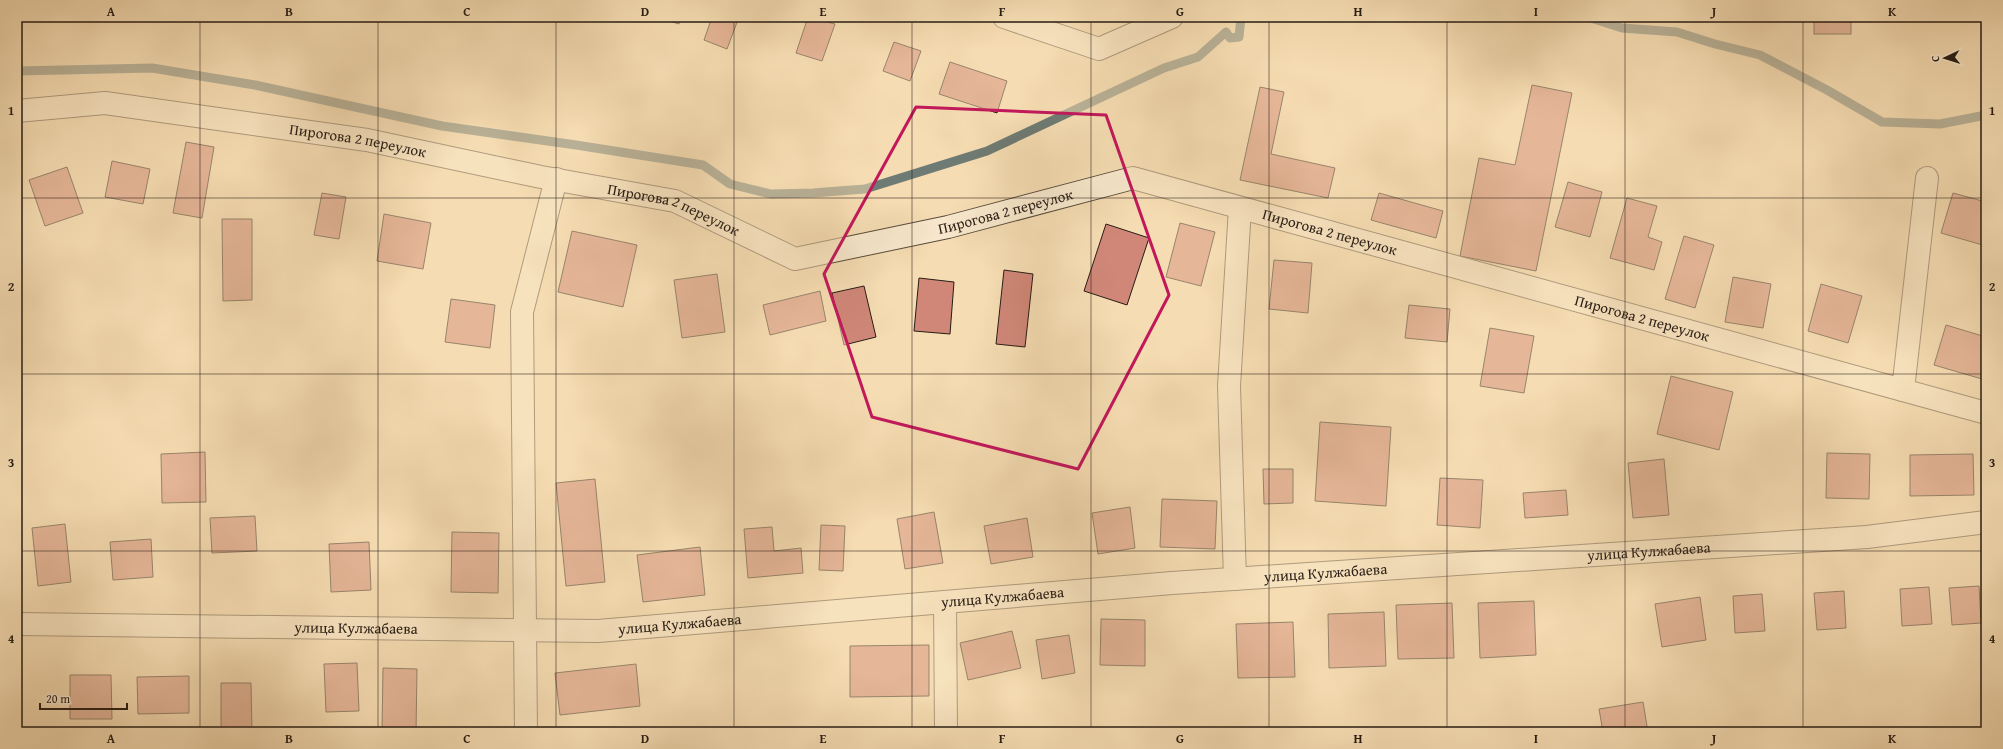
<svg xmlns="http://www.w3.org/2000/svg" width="2003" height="749" font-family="'Gentium Book Plus',serif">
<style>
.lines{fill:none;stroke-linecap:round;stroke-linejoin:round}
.stream{stroke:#6e7b74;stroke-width:9}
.building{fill:#d08778;stroke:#271c15}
.minor-casing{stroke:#5a4c3c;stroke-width:24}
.minor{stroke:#f8e8cd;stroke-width:22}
.marked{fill:none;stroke:#c2185b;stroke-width:3;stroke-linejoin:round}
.grid{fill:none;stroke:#271c15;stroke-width:1;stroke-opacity:0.55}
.labels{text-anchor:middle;stroke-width:4;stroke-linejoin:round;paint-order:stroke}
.street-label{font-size:15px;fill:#271c15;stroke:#f8e8cd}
.neatline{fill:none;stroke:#271c15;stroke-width:1.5}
.grid-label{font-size:13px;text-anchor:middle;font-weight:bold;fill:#271c15}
</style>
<rect width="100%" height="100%" fill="#f5dcb2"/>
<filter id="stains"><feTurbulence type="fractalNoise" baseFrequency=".005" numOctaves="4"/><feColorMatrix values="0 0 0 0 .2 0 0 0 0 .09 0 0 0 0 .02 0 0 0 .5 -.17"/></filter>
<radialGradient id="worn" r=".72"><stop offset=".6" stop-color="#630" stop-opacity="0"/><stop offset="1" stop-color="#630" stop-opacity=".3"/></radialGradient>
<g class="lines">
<!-- stream -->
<g class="stream">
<path d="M1588 17 1622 28 1677 32 1715 44 1760 55 1827 90 1882 122 1940 124 1986 115"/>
<path d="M17 71 152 68 255 85 442 126 576 145 703 165 730 184 771 194 813 193 865 189 987 151 1164 68 1198 57 1226 32 1230 38 1239 37 1241 17"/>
</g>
</g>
<!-- building -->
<g class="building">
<path d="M291 17H311L310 22Z"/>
<path d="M656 17H681L679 24Z"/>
<path d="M712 17H739L727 49 704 40Z"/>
<path d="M808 17 835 24 822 61 796 53Z"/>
<rect x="1814" y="17" width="37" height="17"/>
<rect x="1937" y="17" width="37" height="4"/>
<path d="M894 42 921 51 910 81 883 71Z"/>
<path d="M950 62 1007 81 997 113 939 94Z"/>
<path d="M1532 85 1572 93 1536 271 1460 256 1479 158 1515 165Z"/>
<path d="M1260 87 1284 92 1271 154 1335 168 1328 198 1240 180Z"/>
<path d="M186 142 214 147 202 218 173 213Z"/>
<path d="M112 161 150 169 143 204 105 197Z"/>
<path d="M67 167 83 213 45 226 29 180Z"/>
<path d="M1568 182 1602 192 1590 237 1555 227Z"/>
<path d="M322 193 346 197 339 239 314 235Z"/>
<path d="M1379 193 1443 211 1436 238 1371 220Z"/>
<path d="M1953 193 1986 202V246L1941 233Z"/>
<path d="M1627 198 1657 206 1648 237 1662 242 1654 270 1610 258Z"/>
<path d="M384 214 431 223 423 269 377 261Z"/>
<path d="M222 219H252V300L223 301Z"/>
<path d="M1180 223 1215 232 1201 286 1166 277Z"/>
<path d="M1106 224 1149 238 1127 305 1084 291Z"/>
<path d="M572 231 637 245 623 307 558 292Z"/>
<path d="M1684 236 1714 245 1695 308 1665 299Z"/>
<path d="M1274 260 1312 263 1308 313 1269 309Z"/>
<path d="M1004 270 1033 274 1025 347 996 344Z"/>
<path d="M717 274 725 332 682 338 674 280Z"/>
<path d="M1733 277 1771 284 1763 328 1725 322Z"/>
<path d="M919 278 954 282 950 334 914 331Z"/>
<path d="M1821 284 1862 296 1848 343 1808 331Z"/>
<path d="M864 286 876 337 844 345 832 293Z"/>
<path d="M820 291 826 321 770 335 763 305Z"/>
<path d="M451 299 495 305 490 348 445 342Z"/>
<path d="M1409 305 1450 309 1447 342 1405 338Z"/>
<path d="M1946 325 1986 337V366L1982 379 1934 365Z"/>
<path d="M1490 328 1534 336 1524 393 1480 386Z"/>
<path d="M1671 376 1733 392 1719 450 1657 434Z"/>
<path d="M1320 422 1391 427 1386 506 1315 501Z"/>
<path d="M205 452 206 502 162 503 161 454Z"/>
<path d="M1827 453 1870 454 1869 499 1826 498Z"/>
<path d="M1973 454 1974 495 1910 496V455Z"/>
<path d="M1664 459 1669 515 1633 518 1628 463Z"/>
<path d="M1263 469H1293V503L1264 504Z"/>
<path d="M1440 478 1483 480 1480 528 1437 525Z"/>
<path d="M595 479 605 582 566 586 556 483Z"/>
<path d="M1566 490 1568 515 1525 518 1523 493Z"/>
<path d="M1162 499 1217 501 1215 549 1160 547Z"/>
<path d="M1130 507 1135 548 1098 554 1092 513Z"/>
<path d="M934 512 943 563 905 569 897 519Z"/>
<path d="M255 516 257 551 212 553 210 518Z"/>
<path d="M1027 518 1033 557 991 564 984 526Z"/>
<path d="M65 524 71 582 38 586 32 528Z"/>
<path d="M821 525 845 526 843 571 819 570Z"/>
<path d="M772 527 774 551 801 548 803 573 748 578 744 529Z"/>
<path d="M452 532 499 533 498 593 451 592Z"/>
<path d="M151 539 153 577 113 580 110 542Z"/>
<path d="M369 542 371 590 331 592 329 544Z"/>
<path d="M700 547 705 595 643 602 637 555Z"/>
<path d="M1979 586 1981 623 1952 625 1949 588Z"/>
<path d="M1929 587 1932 624 1902 626 1900 589Z"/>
<path d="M1844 591 1846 628 1817 630 1814 593Z"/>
<path d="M1762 594 1765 631 1735 633 1733 596Z"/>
<path d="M1700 597 1706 640 1662 647 1655 604Z"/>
<path d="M1534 601 1536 655 1480 658 1478 603Z"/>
<path d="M1452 603 1454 658 1398 659 1396 605Z"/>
<path d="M1384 612 1386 666 1329 668 1328 614Z"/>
<path d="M1101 619 1145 620V666L1100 665Z"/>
<path d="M1293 622 1295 677 1238 678 1236 624Z"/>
<path d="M1012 631 1021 668 968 680 960 643Z"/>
<path d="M1069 635 1075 673 1042 679 1036 640Z"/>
<path d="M929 645V696L850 697V646Z"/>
<path d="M357 663 359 711 326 712 324 664Z"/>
<path d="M636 664 640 706 560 715 555 673Z"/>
<path d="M383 668 417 669 416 732H382Z"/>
<path d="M70 675H111L112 719H70Z"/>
<path d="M189 676V713L138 714 137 677Z"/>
<path d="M221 683H251L252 732H221Z"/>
<path d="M1643 702 1648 732H1603L1599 709Z"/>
</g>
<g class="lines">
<!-- minor casing -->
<g class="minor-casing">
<g id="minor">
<path d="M1004 17 1099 49 1172 17"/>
<path id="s1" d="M17 111 105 103 367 140 541 177 675 201 795 259 948 227 1133 178 1986 413"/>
<path d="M1903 390 1927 178"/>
<path d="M1235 579 1229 386 1240 208"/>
<path d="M945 602 946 732"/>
<path id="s2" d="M17 624 598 631 1172 583 1867 537 1986 522"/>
<path d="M526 732 522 312 556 179"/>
</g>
</g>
<!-- minor -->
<use href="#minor" class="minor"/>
</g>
<!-- marked area -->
<path d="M0 0H2003V749H0ZM916 107 1106 115 1169 295 1078 469 872 417 824 274Z" fill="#f5dcb2" fill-opacity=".55" fill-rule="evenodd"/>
<path class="marked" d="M916 107 1106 115 1169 295 1078 469 872 417 824 274Z"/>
<!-- grid -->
<path class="grid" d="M200 17V732M378 17V732M556 17V732M734 17V732M912 17V732M1091 17V732M1269 17V732M1447 17V732M1625 17V732M1803 17V732M17 198H1986M17 374H1986M17 551H1986"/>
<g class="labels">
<!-- street labels -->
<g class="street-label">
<text dy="5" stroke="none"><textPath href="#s1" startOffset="344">Пирогова 2 переулок</textPath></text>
<text dy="5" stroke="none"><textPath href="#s1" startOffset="668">Пирогова 2 переулок</textPath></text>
<text dy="5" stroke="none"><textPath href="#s1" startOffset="1016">Пирогова 2 переулок</textPath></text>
<text dy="5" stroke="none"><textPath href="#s1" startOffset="1352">Пирогова 2 переулок</textPath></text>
<text dy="5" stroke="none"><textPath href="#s1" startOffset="1676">Пирогова 2 переулок</textPath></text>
<text dy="5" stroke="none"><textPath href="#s2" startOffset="1635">улица Кулжабаева</textPath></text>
<text dy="5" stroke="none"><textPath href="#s2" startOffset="1311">улица Кулжабаева</textPath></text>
<text dy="5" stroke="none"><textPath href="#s2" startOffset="987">улица Кулжабаева</textPath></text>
<text dy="5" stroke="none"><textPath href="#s2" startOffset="663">улица Кулжабаева</textPath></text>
<text dy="5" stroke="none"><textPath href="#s2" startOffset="339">улица Кулжабаева</textPath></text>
</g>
</g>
<!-- margin -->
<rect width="2003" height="749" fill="none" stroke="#f5dcb2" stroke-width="44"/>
<!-- north arrow -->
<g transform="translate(1945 58) rotate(266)" stroke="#f8e8cd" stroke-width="3" paint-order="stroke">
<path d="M0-3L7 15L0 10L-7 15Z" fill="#271c15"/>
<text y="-6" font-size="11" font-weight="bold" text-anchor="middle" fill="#271c15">С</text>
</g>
<!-- scale -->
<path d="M40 703v6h87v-6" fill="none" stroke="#271c15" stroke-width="2"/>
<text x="46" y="703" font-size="12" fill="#271c15" stroke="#f8e8cd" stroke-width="3" paint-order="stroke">20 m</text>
<rect x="22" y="22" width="1959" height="705" class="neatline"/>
<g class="grid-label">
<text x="111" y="16">A</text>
<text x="289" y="16">B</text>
<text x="467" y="16">C</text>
<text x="645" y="16">D</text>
<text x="823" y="16">E</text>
<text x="1002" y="16">F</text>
<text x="1180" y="16">G</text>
<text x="1358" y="16">H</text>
<text x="1536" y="16">I</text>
<text x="1714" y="16">J</text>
<text x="1892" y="16">K</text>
<text x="11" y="115">1</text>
<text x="1992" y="115">1</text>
<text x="11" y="291">2</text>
<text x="1992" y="291">2</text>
<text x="11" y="467">3</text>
<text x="1992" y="467">3</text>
<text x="11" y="643">4</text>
<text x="1992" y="643">4</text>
<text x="111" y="743">A</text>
<text x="289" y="743">B</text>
<text x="467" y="743">C</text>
<text x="645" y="743">D</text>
<text x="823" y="743">E</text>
<text x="1002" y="743">F</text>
<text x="1180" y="743">G</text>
<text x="1358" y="743">H</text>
<text x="1536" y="743">I</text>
<text x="1714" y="743">J</text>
<text x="1892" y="743">K</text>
</g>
<rect width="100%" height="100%" filter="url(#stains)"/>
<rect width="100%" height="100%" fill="url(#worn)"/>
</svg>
